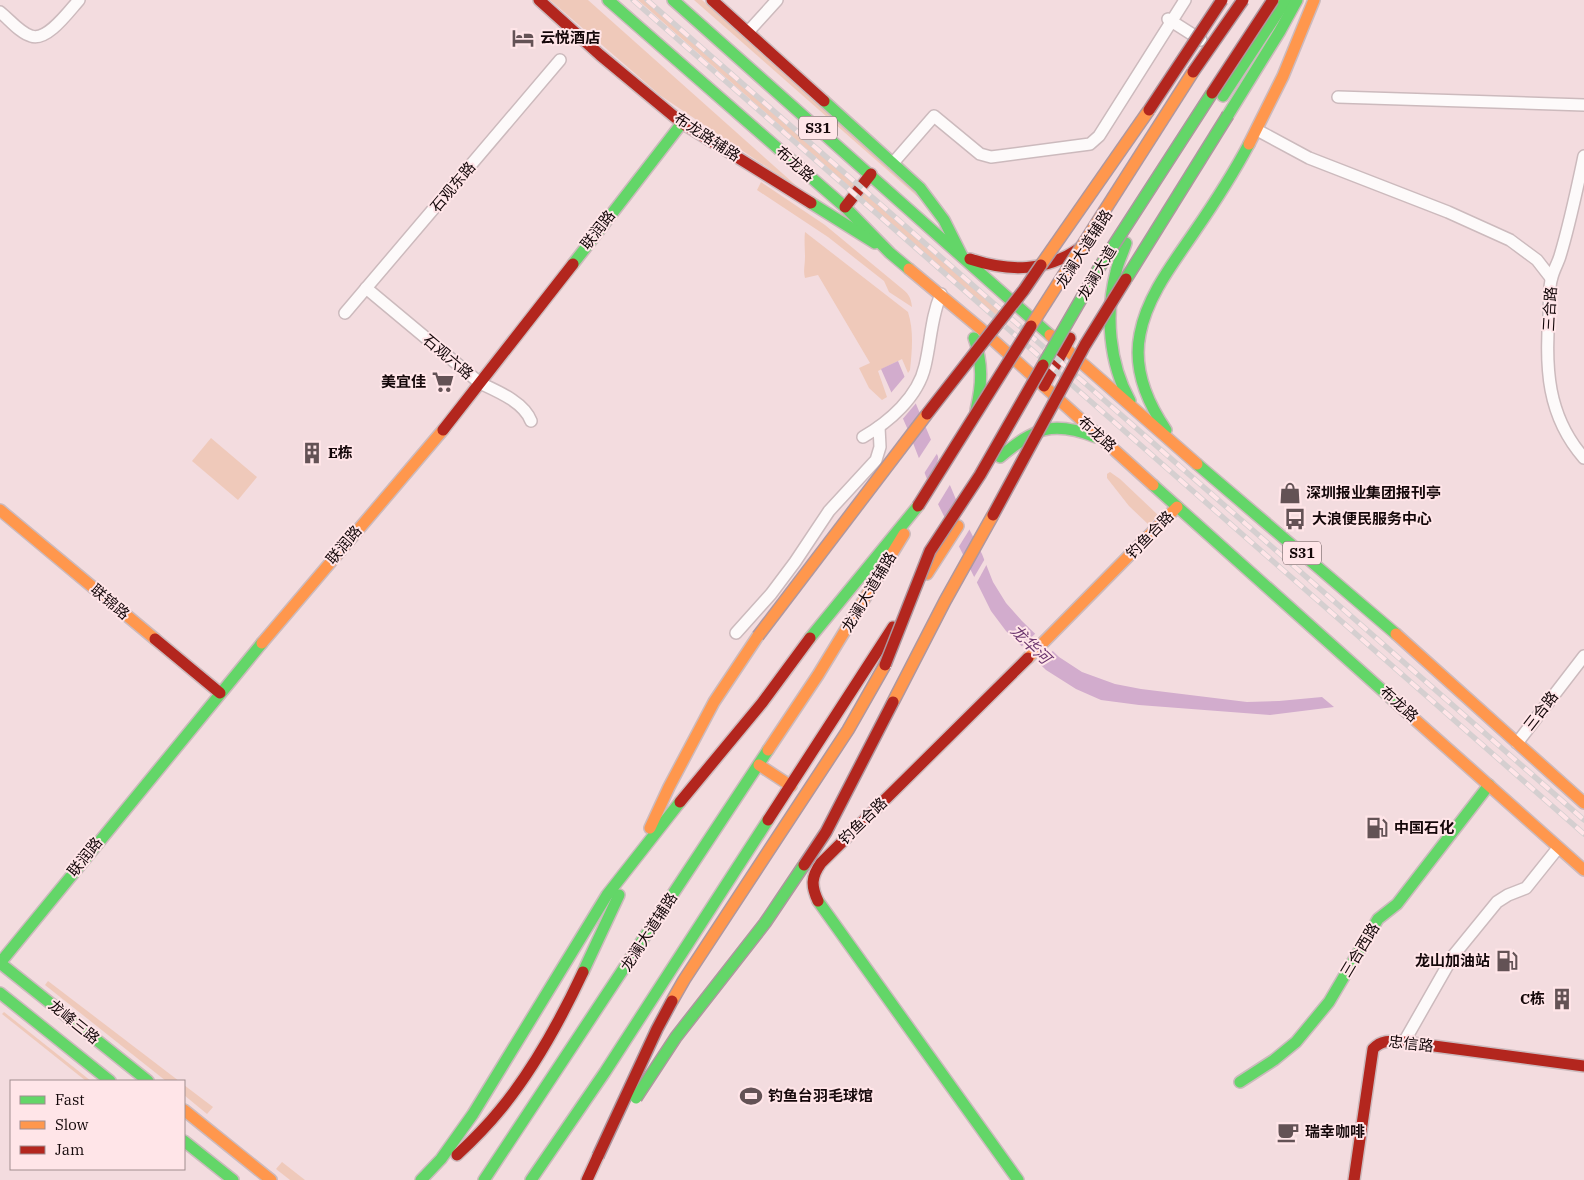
<svg xmlns="http://www.w3.org/2000/svg" width="1584" height="1180" font-family="'IBM Plex Serif','Noto Sans SC',serif">
<style>
.green{fill:#efc9ba}
.water{fill:#d2accd}
.pier{fill:#f3dcdf}
.lines{fill:none;stroke-linecap:round;stroke-linejoin:round}
.street-casing{stroke:#ccbabd;stroke-width:14}
.fast-casing{stroke:#ccbabd;stroke-width:14}
.slow-casing{stroke:#ccbabd;stroke-width:14}
.jam-casing{stroke:#ccbabd;stroke-width:14}
.street{stroke:#fdfafa;stroke-width:11}
.fast{stroke:#63d668;stroke-width:11}
.slow{stroke:#ff974d;stroke-width:11}
.jam{stroke:#b3261e;stroke-width:11}
.rail-casing{stroke:#d5cfd0;stroke-width:5.5}
.rail{stroke:#ffe5e8;stroke-width:4;stroke-dasharray:11;stroke-linecap:butt}
.fast-bridge-casing{stroke:#ae979f;stroke-width:14;stroke-linecap:butt}
.slow-bridge-casing{stroke:#ae979f;stroke-width:14;stroke-linecap:butt}
.jam-bridge-casing{stroke:#ae979f;stroke-width:14;stroke-linecap:butt}
.fast-bridge{stroke:#63d668;stroke-width:11}
.slow-bridge{stroke:#ff974d;stroke-width:11}
.jam-bridge{stroke:#b3261e;stroke-width:11}
.labels{text-anchor:middle;stroke-width:4;stroke-linejoin:round;paint-order:stroke}
.shield{fill:#ffe5e8;stroke:#5b4a4d;stroke-width:1}
.shield-label{font-size:14px;font-weight:bold;fill:#15080a}
.poi-label{font-size:15px;font-weight:bold;fill:#15080a;stroke:#ffe5e8;text-anchor:start}
.street-label{font-size:15px;fill:#15080a;stroke:#ffe5e8}
.water-label{font-size:16px;font-style:italic;fill:#6c366e;stroke:#ffe5e8}
</style>
<rect width="100%" height="100%" fill="#f3dcdf"/>
<!-- green -->
<g class="green">
<path d="M550 0H588L801 190 661 96Z"/>
<path d="M638 0H649L1003 313 998 318Z"/>
<path d="M694 0H702L885 162 927 205Z"/>
<path d="M761 182 825 225 900 287C908 293 911 297 912 307L889 292 884 281 828 237 757 190Z"/>
<path d="M805 232 908 312C914 331 912 350 910 370L908 373 902 359 878 371 887 397 882 400 869 388 859 368 870 363 818 275 805 278C803 271 805 265 805 257 805 248 804 241 805 232Z"/>
<path d="M211 438 257 477 238 500 192 461Z"/>
<path d="M1110 472 1120 479 1158 515 1149 525 1129 506 1107 478V474Z"/>
<path d="M48 981 179 1081H166L45 985Z"/>
<path d="M4 1012 91 1081H86L2 1014Z"/>
<path d="M184 1085 213 1107 207 1114 184 1095Z"/>
<path d="M282 1162 305 1180H290L276 1169Z"/>
</g>
<!-- water -->
<path class="water" d="M898 361 965 521 982 554 993 582 1006 603 1022 621 1059 657 1082 672 1115 684 1141 689 1247 702 1279 701 1322 697 1334 707 1270 715 1139 705 1101 700 1076 689 1046 670 1006 631 991 611 932 492 908 430 881 369Z"/>
<!-- pier -->
<g class="pier">
<path d="M906 375 917 402 901 421 890 394Z"/>
<path d="M932 438 938 452 923 475 917 461Z"/>
<path d="M939 455 951 483 937 506 930 493Z"/>
<path d="M959 500 971 527 958 548 945 522Z"/>
<path d="M986 557 988 562 976 584 973 579Z"/>
<path d="M1037 632 1055 649 1037 665 1020 648Z"/>
</g>
<g class="lines">
<!-- street casing -->
<g class="street-casing">
<g id="street">
<path d="M0 12C9 19 20 33 31 36 47 42 69 11 79 0"/>
<path d="M1168 19 1201 40"/>
<path d="M748 32 777 0"/>
<path d="M1338 97 1584 105"/>
<path d="M1257 130 1309 158 1448 212 1510 240 1537 260 1551 278"/>
<path d="M1584 156C1577 189 1570 223 1560 256 1558 263 1554 269 1552 277 1548 288 1550 303 1549 315 1545 367 1547 416 1584 458"/>
<path d="M893 163 934 116 980 154 991 157 1090 144 1099 136 1185 0"/>
<path d="M366 288 480 383C497 391 524 402 531 421"/>
<path d="M345 313 560 60"/>
<path d="M863 437C889 422 918 397 925 366 931 341 931 317 941 294"/>
<path d="M736 633 771 594 795 562 829 511 876 460 880 447 879 427"/>
<path d="M1517 743 1584 656"/>
<path d="M1404 1042 1453 956 1497 902 1508 895 1526 888 1558 848"/>
</g>
</g>
<!-- fast casing -->
<g class="fast-casing">
<g id="fast">
<path d="M608 0 845 207 890 253 909 269"/>
<path d="M673 0 1050 335"/>
<path d="M1223 96 1286 0"/>
<path d="M824 101 920 188 944 220 962 256"/>
<path d="M1228 115 1280 31 1297 0"/>
<path d="M811 203 875 243"/>
<path d="M1126 243C1123 253 1118 262 1116 272 1105 314 1109 363 1130 401"/>
<path d="M573 264 682 123"/>
<path d="M974 338C983 363 982 385 976 410"/>
<path d="M1166 430C1147 402 1133 368 1140 334 1147 296 1174 262 1195 231 1215 202 1233 174 1249 144"/>
<path d="M1000 457C1035 428 1052 420 1096 437"/>
<path d="M1197 464 1396 634"/>
<path d="M1153 485 1411 716"/>
<path d="M810 638 918 506"/>
<path d="M818 901 1018 1180"/>
<path d="M0 963 262 643"/>
<path d="M0 963 148 1081"/>
<path d="M583 972 619 895"/>
<path d="M0 993 110 1081"/>
<path d="M1240 1082 1274 1060 1296 1042 1329 1002 1378 919 1397 904 1489 785"/>
<path d="M184 1141 233 1180"/>
<path d="M421 1180 441 1159 473 1114 607 895 680 802"/>
<path d="M484 1180 768 750"/>
<path d="M531 1180 605 1072 768 820"/>
</g>
</g>
<!-- slow casing -->
<g class="slow-casing">
<g id="slow">
<path d="M1249 144 1283 76 1314 0"/>
<path d="M909 269 981 329 1153 485"/>
<path d="M1050 335 1197 464"/>
<path d="M0 510 155 639"/>
<path d="M927 574 958 526"/>
<path d="M1396 634 1584 803"/>
<path d="M262 643 443 430"/>
<path d="M1028 658 1177 507"/>
<path d="M1411 716 1584 870"/>
<path d="M768 750 818 675 904 534"/>
<path d="M759 765 791 786"/>
<path d="M650 828 669 787 714 702 758 636"/>
<path d="M184 1110 271 1180"/>
</g>
</g>
<!-- jam casing -->
<g class="jam-casing">
<g id="jam">
<path d="M539 0 600 55 682 123 811 203"/>
<path d="M712 0 824 101"/>
<path d="M845 207 871 174"/>
<path d="M970 259C1010 272 1045 272 1080 248"/>
<path d="M1044 386 1070 338"/>
<path d="M443 430 573 264"/>
<path d="M155 639 220 693"/>
<path d="M680 802 762 703 810 638"/>
<path d="M768 820 893 627"/>
<path d="M818 901C811 886 811 877 821 863L1028 658"/>
<path d="M457 1155C472 1141 487 1126 500 1110 534 1069 560 1021 583 972"/>
<path d="M587 1180 598 1156"/>
<path d="M1354 1180 1373 1049C1382 1039 1392 1041 1404 1042L1584 1066"/>
</g>
</g>
<!-- street -->
<use href="#street" class="street"/>
<!-- fast -->
<use href="#fast" class="fast"/>
<!-- slow -->
<use href="#slow" class="slow"/>
<!-- jam -->
<use href="#jam" class="jam"/>
<!-- rail casing -->
<g class="rail-casing">
<g id="rail">
<path d="M633 0 1584 834"/>
<path d="M647 0 1584 820"/>
</g>
</g>
<!-- rail -->
<use href="#rail" class="rail"/>
<!-- fast-bridge casing -->
<g class="fast-bridge-casing">
<g id="fast-bridge">
<path d="M1126 279 1228 115"/>
<path d="M1043 365 1099 268 1212 93"/>
<path d="M636 1098 676 1037 765 923 804 865"/>
</g>
</g>
<!-- slow-bridge casing -->
<g class="slow-bridge-casing">
<g id="slow-bridge">
<path d="M1041 265 1149 110"/>
<path d="M1031 326 1193 72"/>
<path d="M758 636 927 414"/>
<path d="M893 702 945 601 993 515"/>
<path d="M672 1001 684 980 848 730 885 665"/>
</g>
</g>
<!-- jam-bridge casing -->
<g class="jam-bridge-casing">
<g id="jam-bridge">
<path d="M1193 72 1243 0"/>
<path d="M1212 93 1273 0"/>
<path d="M1149 110 1222 0"/>
<path d="M927 414 1024 290 1041 265"/>
<path d="M918 506 1031 326"/>
<path d="M993 515 1085 345 1126 279"/>
<path d="M885 665 930 551 980 475 1043 365"/>
<path d="M804 865 826 832 893 702"/>
<path d="M598 1156 657 1029 672 1001"/>
</g>
</g>
<!-- fast-bridge -->
<use href="#fast-bridge" class="fast-bridge"/>
<!-- slow-bridge -->
<use href="#slow-bridge" class="slow-bridge"/>
<!-- jam-bridge -->
<use href="#jam-bridge" class="jam-bridge"/>
</g>
<!-- icons -->
<defs>
<g id="hotel-bare" transform="scale(1.725)"><path d="M-6-4.5h1.5V1H6V5H4.5V3h-9V5H-6ZM-4 0a1.8 1.8 0 1 1 3.6 0ZM.5 0V-2.5h3Q6-2.5 6 0Z" fill="#635255" stroke="#ffe5e8" stroke-width="2.5" paint-order="stroke"/></g>
<g id="supermarket-bare" transform="scale(1.725)"><path d="M-6-5.5h2.5l.6 2H6L4.5 2H-2.5L-4.4-4H-6ZM-1.5 3.2a1.3 1.3 0 1 0 .1 0ZM3 3.2a1.3 1.3 0 1 0 .1 0Z" fill="#635255" stroke="#ffe5e8" stroke-width="2.5" paint-order="stroke"/></g>
<g id="building-bare" transform="scale(1.725)"><path d="M-4-6H4V6H1V3H-1V6H-4ZM-2.5-4.3h1.7v1.8h-1.7ZM.8-4.3h1.7v1.8H.8ZM-2.5-1h1.7V.8h-1.7ZM.8-1h1.7V.8H.8Z" fill="#635255" stroke="#ffe5e8" stroke-width="2.5" paint-order="stroke"/></g>
<g id="shop-bare" transform="scale(1.725)"><path d="M-5-2.5h2.3a2.7 3.5 0 0 1 5.4 0H5L5.5 6h-11ZM-1.5-2.5h3a1.5 2.3 0 0 0-3 0Z" fill="#635255" stroke="#ffe5e8" stroke-width="2.5" paint-order="stroke"/></g>
<g id="bus-bare" transform="scale(1.725)"><path d="M-5-6H5V4H4V6H2V4H-2V6H-4V4H-5ZM-3.5-4V0h7V-4ZM-3.5 1.2v1.5H-2V1.2ZM2 1.2v1.5H3.5V1.2Z" fill="#635255" stroke="#ffe5e8" stroke-width="2.5" paint-order="stroke"/></g>
<g id="fuel-bare" transform="scale(1.725)"><path d="M-5.5-6h7V0h2V4h1.3V-2.5L3-4.5l.8-.8L6-3V5H2.5V1h-1V6h-7ZM-4.2-4.7v3.2H.2V-4.7Z" fill="#635255" stroke="#ffe5e8" stroke-width="2.5" paint-order="stroke"/></g>
<g id="stadium-bare" transform="scale(1.725)"><path d="M0-5a6.5 5 0 1 0 0 10a6.5 5 0 1 0 0-10ZM-3.5-1.8h7v3.6h-7Z" fill="#635255" stroke="#ffe5e8" stroke-width="2.5" paint-order="stroke"/></g>
<g id="cafe-bare" transform="scale(1.725)"><path d="M-5.5-4.5H6V0H3Q3 3.5 0 3.5H-2.5Q-5.5 3.5-5.5 0ZM3-3.2v2h1.7v-2ZM-6 4.5H4V6H-6Z" fill="#635255" stroke="#ffe5e8" stroke-width="2.5" paint-order="stroke"/></g>
</defs>
<g fill-rule="evenodd">
<use href="#hotel-bare" x="523" y="38"/>
<use href="#supermarket-bare" x="443" y="382"/>
<use href="#building-bare" x="312" y="453"/>
<use href="#shop-bare" x="1290" y="493"/>
<use href="#bus-bare" x="1295" y="519"/>
<use href="#fuel-bare" x="1377" y="828"/>
<use href="#fuel-bare" x="1507" y="961"/>
<use href="#building-bare" x="1562" y="999"/>
<use href="#stadium-bare" x="751" y="1096"/>
<use href="#cafe-bare" x="1288" y="1132"/>
</g>
<g class="labels">
<!-- shield labels -->
<g class="shield">
<rect x="799" y="116.5" width="38" height="23" rx="4"/>
<rect x="1283" y="541.5" width="38" height="23" rx="4"/>
</g>
<g class="shield-label">
<text x="818" y="133">S31</text>
<text x="1302" y="558">S31</text>
</g>
<!-- poi labels -->
<g class="poi-label">
<text x="540" y="43">云悦酒店</text>
<text x="426" y="387" text-anchor="end">美宜佳</text>
<text x="328" y="458">E栋</text>
<text x="1306" y="498">深圳报业集团报刊亭</text>
<text x="1312" y="524">大浪便民服务中心</text>
<text x="1394" y="833">中国石化</text>
<text x="1490" y="966" text-anchor="end">龙山加油站</text>
<text x="1545" y="1004" text-anchor="end">C栋</text>
<text x="768" y="1101">钓鱼台羽毛球馆</text>
<text x="1305" y="1137">瑞幸咖啡</text>
</g>
<!-- street labels -->
<g class="street-label">
<text transform="translate(707 137) rotate(33)" y="5">布龙路辅路</text>
<text transform="translate(795 164) rotate(41)" y="5">布龙路</text>
<text transform="translate(453 187) rotate(-50)" y="5">石观东路</text>
<text transform="translate(598 230) rotate(-52)" y="5">联润路</text>
<text transform="translate(1084 249) rotate(-57)" y="5">龙澜大道辅路</text>
<text transform="translate(1097 273) rotate(-59)" y="5">龙澜大道</text>
<text transform="translate(1550 309) rotate(-87)" y="5">三合路</text>
<text transform="translate(448 357) rotate(40)" y="5">石观六路</text>
<text transform="translate(1097 434) rotate(42)" y="5">布龙路</text>
<text transform="translate(1150 535) rotate(-46)" y="5">钓鱼合路</text>
<text transform="translate(344 545) rotate(-50)" y="5">联润路</text>
<text transform="translate(869 592) rotate(-59)" y="5">龙澜大道辅路</text>
<text transform="translate(110 602) rotate(40)" y="5">联锦路</text>
<text transform="translate(1399 704) rotate(42)" y="5">布龙路</text>
<text transform="translate(1541 711) rotate(-52)" y="5">三合路</text>
<text transform="translate(863 821) rotate(-44)" y="5">钓鱼合路</text>
<text transform="translate(85 857) rotate(-51)" y="5">联润路</text>
<text transform="translate(649 932) rotate(-57)" y="5">龙澜大道辅路</text>
<text transform="translate(1360 950) rotate(-59)" y="5">三合西路</text>
<text transform="translate(74 1022) rotate(39)" y="5">龙峰三路</text>
<text transform="translate(1411 1044) rotate(6)" y="5">忠信路</text>
</g>
<!-- water labels -->
<g class="water-label">
<text transform="translate(1031 644) rotate(44)" y="6">龙华河</text>
</g>
</g>
<!-- legend -->
<rect x="10" y="1080" width="175" height="90" fill="#ffe5e8" stroke="#a18d8f"/>
<rect x="20" y="1096" width="25" height="8" fill="#63d668" stroke="#a18d8f"/>
<text x="55" y="1105" font-size="15" fill="#15080a">Fast</text>
<rect x="20" y="1121" width="25" height="8" fill="#ff974d" stroke="#a18d8f"/>
<text x="55" y="1130" font-size="15" fill="#15080a">Slow</text>
<rect x="20" y="1146" width="25" height="8" fill="#b3261e" stroke="#a18d8f"/>
<text x="55" y="1155" font-size="15" fill="#15080a">Jam</text>
</svg>
